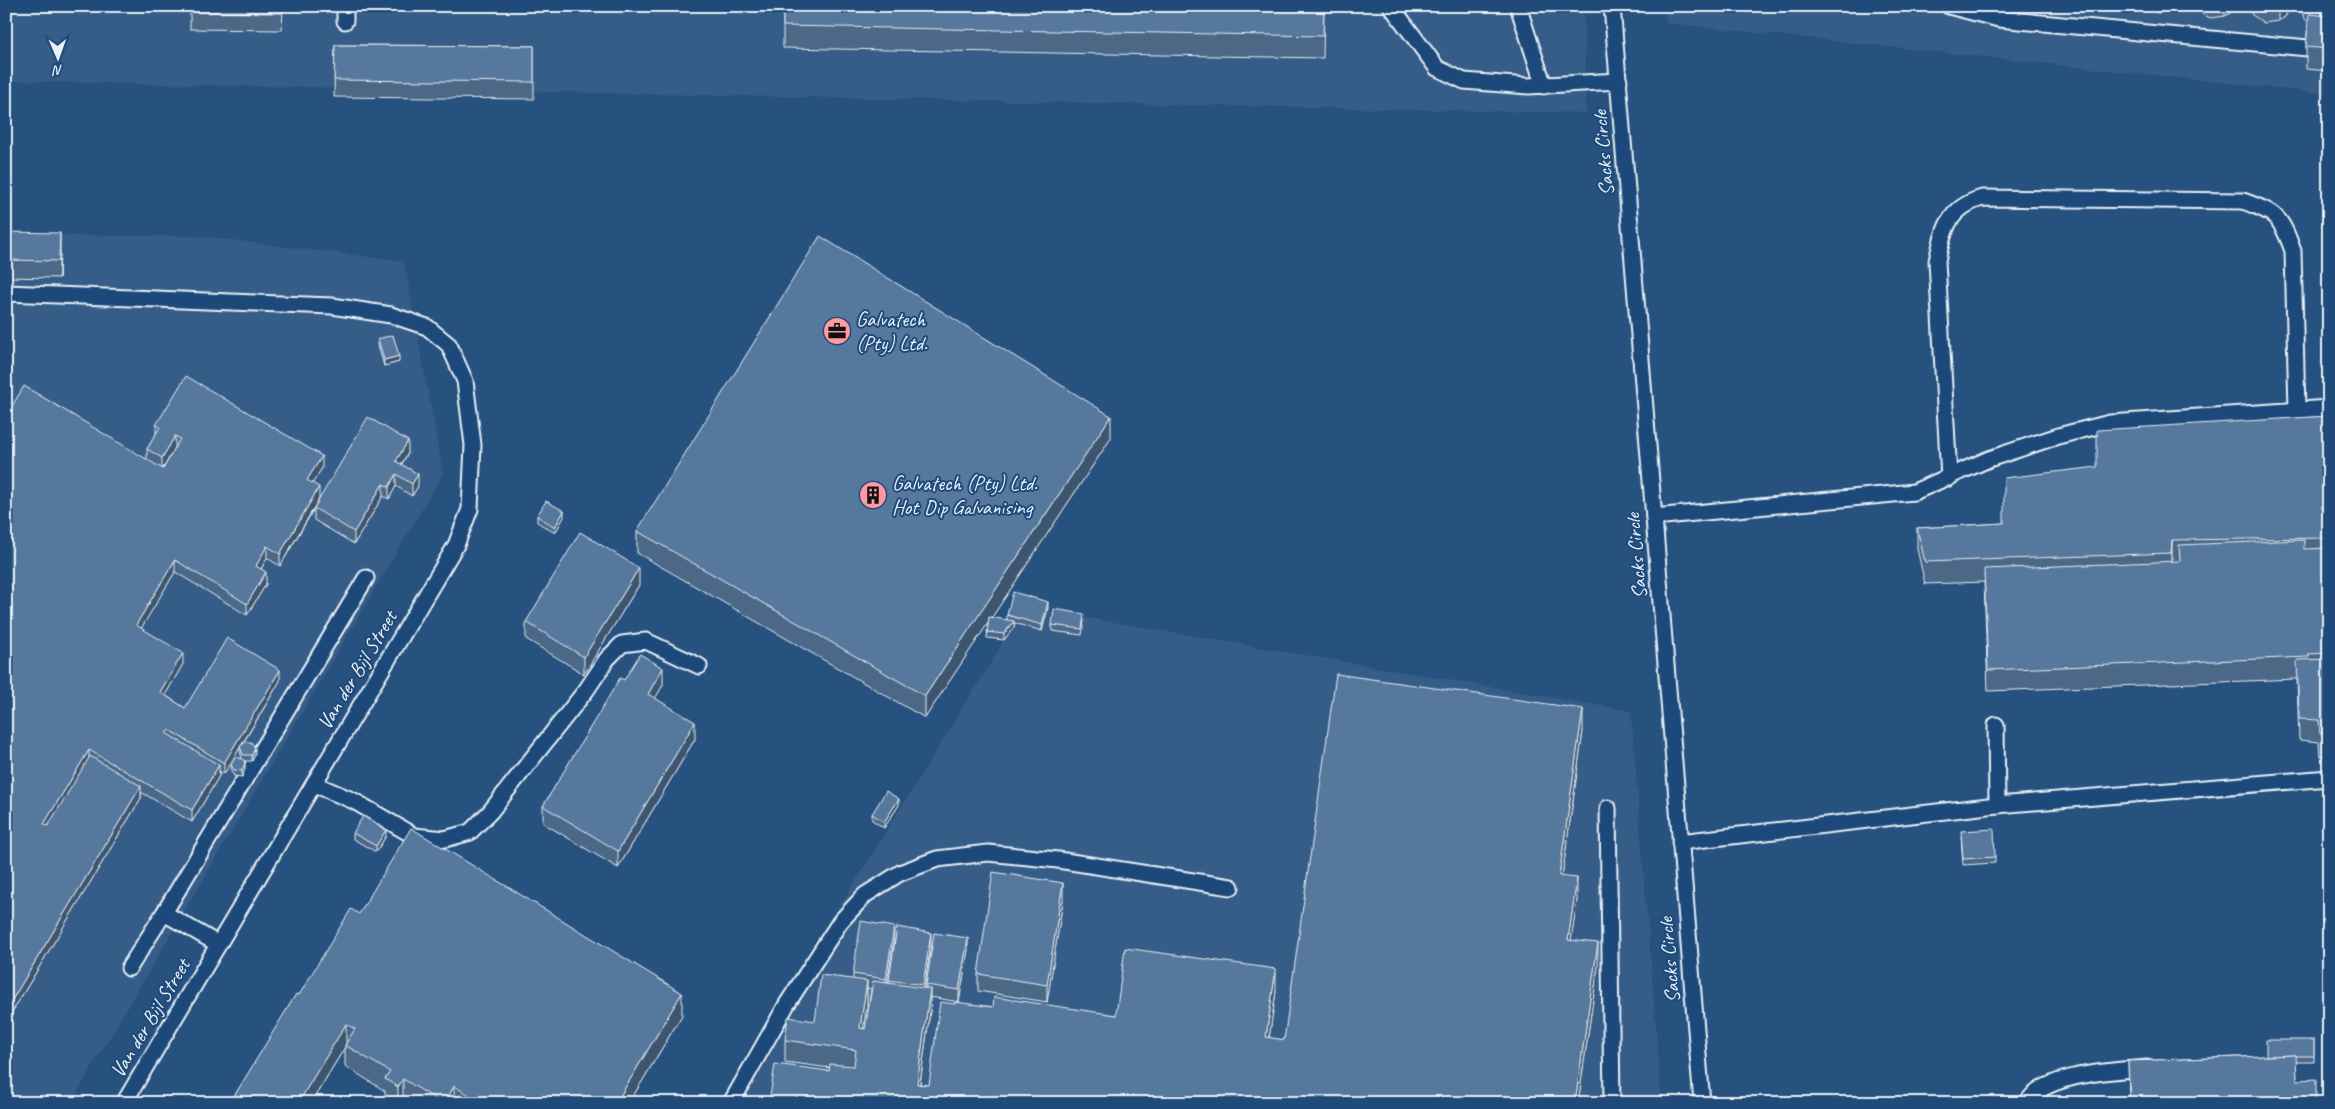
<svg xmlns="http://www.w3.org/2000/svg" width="2335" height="1109" font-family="Caveat,sans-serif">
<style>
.built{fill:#355d88}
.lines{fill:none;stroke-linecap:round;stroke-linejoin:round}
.lane-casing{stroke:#e8f1f8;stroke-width:19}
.lane{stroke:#1f4a7a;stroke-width:15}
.wall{fill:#4b6787;stroke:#e8f1f8;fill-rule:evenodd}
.shaded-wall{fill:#3d546e;stroke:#e8f1f8}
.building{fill:#57789d;stroke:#e8f1f8}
.labels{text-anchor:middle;stroke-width:4;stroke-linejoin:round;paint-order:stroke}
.street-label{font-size:21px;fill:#e8f1f8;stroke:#1f4a7a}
.poi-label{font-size:21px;fill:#e8f1f8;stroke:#1f4a7a;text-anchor:start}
</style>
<rect width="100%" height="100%" fill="#27517f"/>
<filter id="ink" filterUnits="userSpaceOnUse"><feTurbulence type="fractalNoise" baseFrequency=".02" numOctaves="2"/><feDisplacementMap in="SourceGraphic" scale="10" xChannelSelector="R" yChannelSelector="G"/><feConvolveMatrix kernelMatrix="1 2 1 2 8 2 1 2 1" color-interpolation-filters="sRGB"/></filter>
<g filter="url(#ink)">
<!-- built -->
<g class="built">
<path d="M6 6H1584L1586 113 6 81Z"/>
<path d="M1664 6H2329V94L1666 23Z"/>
<path d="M6 235 197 236 404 261 443 474 71 1103H6Z"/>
<path d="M1025 607 1631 711 1662 1103H718Z"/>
</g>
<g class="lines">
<!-- lane casing -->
<g class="lane-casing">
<g id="lane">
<path d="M1391 6 1437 68 1464 81 1528 86 1619 81"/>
<path d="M1518 6 1544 86"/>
<path d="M1612 6 1702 1103"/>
<path d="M1949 6 1999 19 2329 50"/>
<path d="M345 21V6"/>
<path d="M6 293 332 306 391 315 427 327 449 345 465 381 473 445 470 509 456 545 124 1103"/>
<path d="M1949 478 1937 261C1944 229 1948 208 1982 198L2243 201C2277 213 2281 217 2293 251L2297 410"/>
<path d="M1654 517 1914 492 1989 459 2058 436 2110 423 2329 408"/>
<path d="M1996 725 1997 805"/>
<path d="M314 784 354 801 414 836 445 839 470 832 490 812 587 689 607 659 622 644 646 641 699 666"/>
<path d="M1608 808 1612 1103"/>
<path d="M1680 842 1997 805 2329 778"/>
<path d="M218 944 164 913 366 578"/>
<path d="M129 968 164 913"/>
<path d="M731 1103 787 1004 840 922 865 895 900 873 937 859 988 853 1058 860 1231 887"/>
<path d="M2027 1103C2044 1073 2116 1071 2147 1068"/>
</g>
</g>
<!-- lane -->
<use href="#lane" class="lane"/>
</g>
<!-- wall -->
<g class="wall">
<path d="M190 6H305V10L283 9 282 30 190 29Z"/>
<path d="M783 6H1324L1323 58 783 48Z"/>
<path d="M2101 6H2117L2103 8Z"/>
<path d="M2147 6H2177L2171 11 2157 13Z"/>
<path d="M2196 6H2234L2230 13 2225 16 2211 18 2203 15 2197 9Z"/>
<path d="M2248 6H2329V71L2306 69V47L2308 22 2305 19 2300 8H2290L2285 17 2278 21 2264 23 2252 15Z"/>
<path d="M335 45 534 46V99L334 97Z"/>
<path d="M6 232 60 250 59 278 6 277Z"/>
<path d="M378 339 399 362 384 366 378 345Z"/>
<path d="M6 416 147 459V449L156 434V425L322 468 312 483 319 499 408 453 402 464 418 486 412 496 396 486 389 499 383 496 354 544 314 520V509L280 566 267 558 261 569 266 584 247 615 175 572 141 628 183 664 165 695 185 708 280 681 242 745 255 754 252 761H244L245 769 242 777 234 776 231 771V765L242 758 240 752V747L224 774 219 771V776L192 822 141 792V798L6 1022Z"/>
<path d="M2329 416V755L2320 756 2319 742 2299 740 2297 679 1988 691 1984 582 1925 584 1917 549V528L2004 523 2097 467Z"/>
<path d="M1111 438 992 617 1007 620V615L1048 608 1042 631 1014 623V627L1004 640 987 638 988 623 925 718 637 553V531Z"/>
<path d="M537 516 564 517 555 533 537 522Z"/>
<path d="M639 585 584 674 526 639V622Z"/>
<path d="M1084 620 1082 635 1052 631V625Z"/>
<path d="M624 680 663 685 655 698 695 739 618 868 543 823V806Z"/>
<path d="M1583 731 1562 876 1577 900 1571 940 1598 965 1578 1103H769L829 1071 830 1068 785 1062V1040L815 1021 853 980V974L894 939 887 983 889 984V980L931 945 924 989H926V985L968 950 959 1002 930 997V1011L920 1084 929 1085 955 1004 1116 1015 1276 991 1269 1038 1284 1040ZM867 988 871 989 865 1029H863L867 1003Z"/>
<path d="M899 805 884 828 872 820V814Z"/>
<path d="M353 833 386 836 376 852 353 839Z"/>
<path d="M1961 837 1995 857V863L1963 865Z"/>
<path d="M1063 900 1047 1002 978 991V974Z"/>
<path d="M359 914 682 1015 629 1103H406L403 1101 402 1103H388L385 1101V1091L345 1066V1047L311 1103H233V1098L299 995Z"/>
<path d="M2314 1040V1062H2296L2297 1080 2316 1103H2129L2128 1061 2266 1056Z"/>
</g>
<!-- shaded-wall -->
<g class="shaded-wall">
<path d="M2171 6H2177L2171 11Z"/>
<path d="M2225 6H2234L2230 13 2225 16Z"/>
<path d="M2278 6H2290L2285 17 2278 21Z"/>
<path d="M60 233V250L59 278V261Z"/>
<path d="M399 356V362L384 366V360Z"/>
<path d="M1111 416V438L925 718V696Z"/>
<path d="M175 436V448L162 470V458Z"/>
<path d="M408 441V453L396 473V461Z"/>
<path d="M322 456V468L307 492V480Z"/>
<path d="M396 474V486L389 499V487Z"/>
<path d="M418 474V486L412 496V484Z"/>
<path d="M383 484V496L354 544V532Z"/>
<path d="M319 487V499L280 566V554Z"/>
<path d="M564 511V517L555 533V527Z"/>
<path d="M2172 540V561L2171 575V553Z"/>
<path d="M267 546V558L256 578V566Z"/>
<path d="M175 560V572L136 637V625Z"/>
<path d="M639 568V585L584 674V657Z"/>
<path d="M266 572V584L247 615V604Z"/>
<path d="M1048 602V608L1042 631V625Z"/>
<path d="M1014 621V627L1004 640V634Z"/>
<path d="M183 653V664L160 704V692Z"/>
<path d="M663 668V685L648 711V694Z"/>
<path d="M280 670V681L224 774V763Z"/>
<path d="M1583 709V731L1559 897V876Z"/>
<path d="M695 722V739L618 868V851Z"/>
<path d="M255 748V754L252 761V755Z"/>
<path d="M89 750V762L44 836V824Z"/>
<path d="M245 763V769L242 777V771Z"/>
<path d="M219 765V776L192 822V810Z"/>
<path d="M141 786V798L6 1022V1010Z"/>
<path d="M899 799V805L884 828V822Z"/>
<path d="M386 830V836L376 852V846Z"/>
<path d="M1577 878V900L1568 961V940Z"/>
<path d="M1063 883V900L1047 1002V985Z"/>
<path d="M894 927V939L886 991V979Z"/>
<path d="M931 933V945L923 996V985Z"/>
<path d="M968 938V950L959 1002V990Z"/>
<path d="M1598 943V965L1578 1103H1575Z"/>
<path d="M1276 969V991L1266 1059V1037Z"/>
<path d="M867 981V1003L860 1050V1028Z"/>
<path d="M930 989V1011L917 1103V1084Z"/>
<path d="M682 993V1015L629 1103H616Z"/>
<path d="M346 1024V1045H345V1047L311 1103H298Z"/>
<path d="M403 1079V1101L402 1103H398V1087Z"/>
<path d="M454 1086V1103H445Z"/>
</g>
<!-- building -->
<g class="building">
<path d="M190 6H283L282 13 190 12Z"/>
<path d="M783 6H1324L1323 36 783 26Z"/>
<path d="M2309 14 2329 16V49L2306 47Z"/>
<path d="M335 45 534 46V82L334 80Z"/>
<path d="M6 232 60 233 59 261 6 260Z"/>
<path d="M820 236 1111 416 925 696 637 531Z"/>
<path d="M393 335 399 356 384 360 378 339Z"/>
<path d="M186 376 322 456 307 480 319 487 280 554 267 546 256 566 266 572 247 604 175 560 136 625 183 653 160 692 185 708 227 638 280 670 224 763 169 730 166 733 219 765 192 810 89 750 44 824 48 826 90 756 141 786 6 1010V416L24 386 163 469 180 439 175 436 162 458 147 449 160 427 156 425Z"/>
<path d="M2329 416V538L2172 540 2171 553 1925 562 1917 528 2004 523V478L2097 467V430Z"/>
<path d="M368 417 408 441 396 461 418 474 412 484 396 474 389 487 383 484 354 532 314 508Z"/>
<path d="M546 501 564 511 555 527 537 516Z"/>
<path d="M580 532 639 568 584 657 526 622Z"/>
<path d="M2304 540V549L2329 548V653L2309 654V657L1988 670 1984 569 2180 561 2179 545Z"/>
<path d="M1013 592 1048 602 1042 625 1007 615Z"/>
<path d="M1054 609 1084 614 1082 629 1052 625Z"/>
<path d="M989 617 1014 621 1004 634 987 632Z"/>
<path d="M640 654 663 668 648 694 695 722 618 851 543 806 620 678 624 680Z"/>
<path d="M2329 659V734H2320L2319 720 2299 719 2297 660Z"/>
<path d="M1336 674 1583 709 1559 876 1577 878 1568 940 1598 943 1575 1103H769L775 1064 829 1071 830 1064 854 1066 856 1050 785 1040 788 1017 815 1021 821 975 867 981 860 1028 865 1029 873 981 930 989 917 1084 929 1085 940 1002 955 1004V1002L993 1007 994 997 1116 1015 1125 948 1276 969 1266 1037 1284 1040Z"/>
<path d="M246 742H251L255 748 252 755H243L240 746Z"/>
<path d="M236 757 243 759 245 763 242 771 234 770 231 765Z"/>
<path d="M886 791 899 799 884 822 872 814Z"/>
<path d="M363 816 386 830 376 846 353 833Z"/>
<path d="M411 828 682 993 616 1103H482L454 1086 445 1103H442L403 1079 398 1087 385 1079 390 1072 345 1045 355 1029 346 1024 298 1103H240L233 1098 296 994 299 995 351 909 359 914Z"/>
<path d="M1994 829 1995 857 1963 859 1961 831Z"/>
<path d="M993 872 1063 883 1047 985 978 974Z"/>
<path d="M861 921 894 927 886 979 853 974Z"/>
<path d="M897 927 931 933 923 985 889 980Z"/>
<path d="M934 933 968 938 959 990 926 985Z"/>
<path d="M2266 1040H2314V1056H2296V1055L2266 1056Z"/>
<path d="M2296 1055 2297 1080 2316 1079V1103H2130L2128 1061Z"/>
<path d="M2112 1102V1103H2090Z"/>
</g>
</g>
<!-- icons -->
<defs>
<g id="office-disc" transform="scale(1.4375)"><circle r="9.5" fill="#ff9aa2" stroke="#1f4a7a"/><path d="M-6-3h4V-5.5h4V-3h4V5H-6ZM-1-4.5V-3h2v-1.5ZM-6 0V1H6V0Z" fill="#111"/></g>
<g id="building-disc" transform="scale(1.4375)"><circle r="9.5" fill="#ff9aa2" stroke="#1f4a7a"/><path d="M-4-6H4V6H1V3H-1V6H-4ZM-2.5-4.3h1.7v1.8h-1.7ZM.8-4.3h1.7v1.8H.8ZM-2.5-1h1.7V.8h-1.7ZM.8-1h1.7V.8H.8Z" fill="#111"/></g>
</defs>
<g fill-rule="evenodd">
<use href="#office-disc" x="837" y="331"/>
<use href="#building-disc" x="873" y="495"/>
</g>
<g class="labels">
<!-- street labels -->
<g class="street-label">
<text transform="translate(1603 153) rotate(-95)" y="7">Sacks Circle</text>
<text transform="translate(1636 556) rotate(-95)" y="7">Sacks Circle</text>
<text transform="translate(357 670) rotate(-59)" y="7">Van der Bijl Street</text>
<text transform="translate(1669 960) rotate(-95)" y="7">Sacks Circle</text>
<text transform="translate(150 1018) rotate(-59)" y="7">Van der Bijl Street</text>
</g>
<!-- poi labels -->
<g class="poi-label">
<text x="856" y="326">Galvatech<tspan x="856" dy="24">(Pty) Ltd.</tspan></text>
<text x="892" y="490">Galvatech (Pty) Ltd.<tspan x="892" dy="24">Hot Dip Galvanising</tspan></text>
</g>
</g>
<!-- margin -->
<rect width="2335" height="1109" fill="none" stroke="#1f4a7a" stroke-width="25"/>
<rect x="12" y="12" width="2310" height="1084" fill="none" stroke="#e8f1f8" stroke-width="2" filter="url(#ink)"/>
<!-- north arrow -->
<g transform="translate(58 58) rotate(178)" stroke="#1f4a7a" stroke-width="4" paint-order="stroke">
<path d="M0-4L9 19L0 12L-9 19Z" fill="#e8f1f8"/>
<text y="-8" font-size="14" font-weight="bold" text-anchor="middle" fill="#e8f1f8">N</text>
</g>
</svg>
